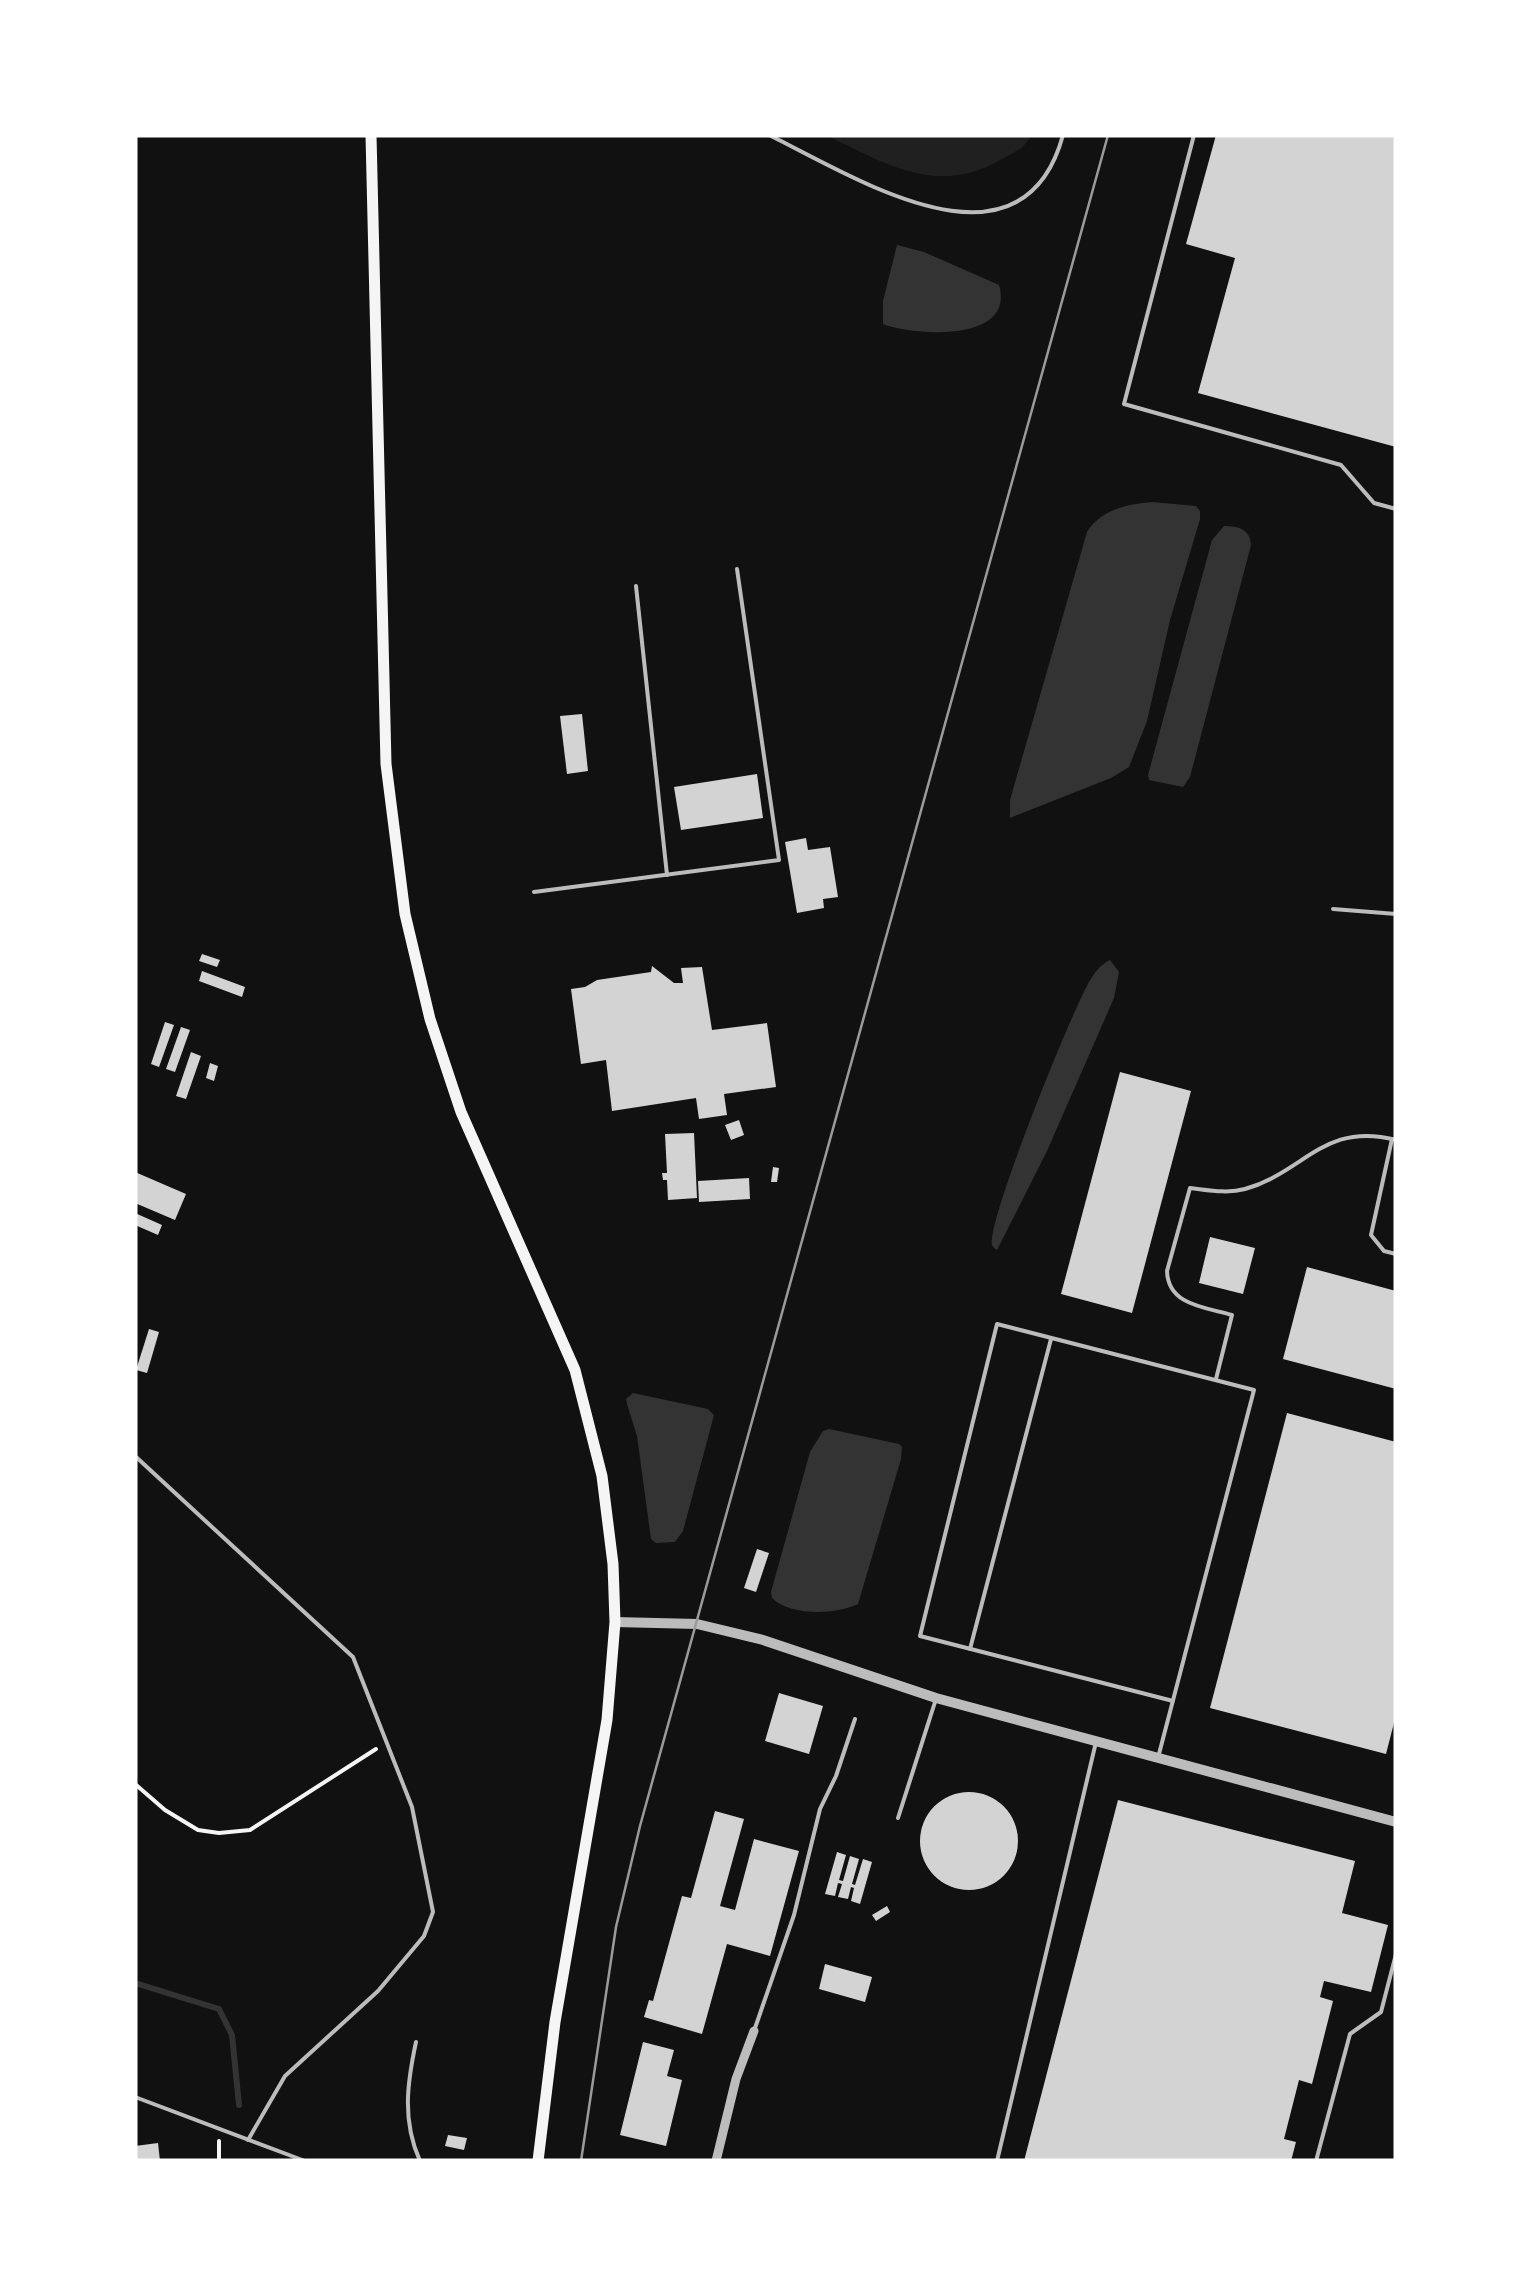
<svg xmlns="http://www.w3.org/2000/svg" width="1531" height="2296" font-family="'Fira Sans Condensed',sans-serif">
<style>
.green{fill:#202020}
.water{fill:#333}
.lines{fill:none;stroke-linecap:round;stroke-linejoin:round}
.stream{stroke:#333;stroke-width:6}
.building{fill:#d3d3d3}
.path{stroke:#f5f5f5;stroke-width:4}
.service{stroke:#bcbcbc;stroke-width:4}
.minor{stroke:#bcbcbc;stroke-width:9}
.tertiary{stroke:#bcbcbc;stroke-width:10}
.secondary{stroke:#f5f5f5;stroke-width:11}
.tram{stroke:#9a9a9a;stroke-width:2.5}
</style>
<rect width="100%" height="100%" fill="#111"/>
<!-- green -->
<path class="green" d="M826 135H1031C1026 148 1014 152 1002 159 938 197 886 164 826 135Z"/>
<!-- water -->
<g class="water">
<path d="M897 245 924 252 999 285C1016 343 913 336 883 324V301Z"/>
<path d="M1152 502 1196 506 1200 511V519L1170 620 1147 721 1129 767 1111 778 1010 818V800L1087 532C1100 510 1128 504 1152 502Z"/>
<path d="M1224 526C1238 526 1250 529 1251 545L1190 777 1183 787 1149 780 1148 775 1212 540Z"/>
<path d="M1110 960 1119 972 1114 998 1047 1151 997 1250C995 1249 993 1247 992 1245 986 1222 1072 1011 1089 982 1095 972 1100 965 1110 960Z"/>
<path d="M633 1393 708 1409 714 1415 683 1531 675 1542 656 1543 651 1539 637 1436 627 1404 626 1399Z"/>
<path d="M829 1429 899 1444 902 1447 901 1459 858 1604C835 1615 790 1616 772 1598L771 1592 810 1452 823 1431Z"/>
</g>
<g class="lines">
<!-- stream -->
<path class="stream" d="M135 1983 219 2009 232 2035 239 2105"/>
</g>
<!-- building -->
<g class="building">
<path d="M1216 135H1396V447L1198 393 1235 258 1186 244Z"/>
<path d="M582 714 588 771 567 774 560 716Z"/>
<path d="M757 774 763 818 681 830 674 787Z"/>
<path d="M806 838 808 850 830 847 838 897 823 899 824 908 797 913 785 842Z"/>
<path d="M202 954 220 960 217 967 199 961Z"/>
<path d="M652 966 674 983H683L681 968 702 967 712 1030 767 1023 776 1087 724 1094 727 1115 699 1119 696 1098 612 1111 606 1060 581 1064 571 989 585 987 597 980 651 972Z"/>
<path d="M202 971 245 987 242 997 199 981Z"/>
<path d="M165 1022 174 1025 159 1067 151 1064Z"/>
<path d="M181 1027 190 1030 175 1072 166 1069Z"/>
<path d="M191 1052 201 1056 186 1099 176 1096Z"/>
<path d="M210 1063 218 1066 214 1081 206 1078Z"/>
<path d="M1120 1072 1191 1091 1132 1313 1061 1294Z"/>
<path d="M739 1120 744 1135 731 1140 725 1125Z"/>
<path d="M694 1133 697 1198 668 1200 667 1180H663L662 1173H667L665 1134Z"/>
<path d="M773 1167 779 1168 777 1182H771Z"/>
<path d="M135 1172 186 1194 175 1220 135 1203Z"/>
<path d="M749 1178 750 1199 699 1202 698 1181Z"/>
<path d="M135 1213 162 1225 158 1235 135 1225Z"/>
<path d="M1210 1237 1255 1248 1243 1294 1199 1283Z"/>
<path d="M1307 1267 1396 1291V1389L1283 1359Z"/>
<path d="M149 1329 159 1332 147 1373 136 1370Z"/>
<path d="M1287 1413 1396 1442V1715L1386 1754 1210 1708Z"/>
<path d="M757 1549 769 1553 756 1592 744 1588Z"/>
<path d="M779 1693 823 1706 809 1754 765 1741Z"/>
<circle cx="969" cy="1841" r="49"/>
<path d="M1118 1800 1355 1861 1342 1913 1388 1925 1371 1992 1324 1981 1320 1997 1333 2001 1312 2084 1299 2080 1284 2139 1296 2142 1291 2161H1024Z"/>
<path d="M715 1811 744 1819 720 1906 735 1910 754 1839 799 1851 770 1956 727 1944 702 2034 644 2017 649 2000 653 2001 682 1896 691 1898Z"/>
<path d="M837 1852 846 1855 839 1880 843 1881 850 1856 859 1859 852 1884 855 1885 863 1859 872 1862 860 1904 851 1901 854 1888 851 1887 848 1899 838 1897 842 1884 838 1883 835 1896 825 1894Z"/>
<path d="M887 1906 890 1912 876 1921 872 1915Z"/>
<path d="M825 1964 872 1977 865 2002 819 1989Z"/>
<path d="M643 2042 674 2050 667 2076 682 2080 666 2146 620 2135Z"/>
<path d="M448 2135 467 2138 464 2150 445 2146Z"/>
<path d="M158 2143 160 2161H135V2146Z"/>
</g>
<g class="lines">
<!-- path -->
<g class="path">
<path d="M135 1784 165 1810 198 1830 219 1833 250 1830 376 1749"/>
<path d="M219 2141V2161"/>
</g>
<!-- service -->
<g class="service">
<path d="M769 135C853 176 1022 286 1063 135"/>
<path d="M1194 135 1124 404 1341 465 1374 503 1396 509"/>
<path d="M636 586 667 875"/>
<path d="M534 892 779 860 737 569"/>
<path d="M1333 909 1396 914"/>
<path d="M1392 1139 1371 1235 1384 1251 1396 1254"/>
<path d="M1216 1379 1232 1315C1204 1307 1168 1305 1167 1271L1190 1188C1208 1190 1227 1194 1245 1189 1305 1172 1324 1121 1396 1140"/>
<path d="M135 1456 353 1657 412 1807 433 1912 424 1936 378 1991 285 2076 248 2140"/>
<path d="M970 1649 1051 1339"/>
<path d="M1159 1754 1254 1390 997 1324 920 1636 1173 1701"/>
<path d="M898 1818 935 1702"/>
<path d="M754 2031 794 1915 820 1809 836 1776 855 1719"/>
<path d="M416 2042C407 2084 402 2121 420 2161"/>
<path d="M135 2097 305 2161"/>
<path d="M997 2161 1096 1742"/>
<path d="M1316 2161 1350 2034 1381 2012 1396 1954"/>
</g>
<!-- minor -->
<path class="minor" d="M716 2161 736 2079 754 2031"/>
<!-- tertiary -->
<path class="tertiary" d="M615 1622 697 1624 763 1640 936 1698 1396 1822"/>
<!-- secondary -->
<path class="secondary" d="M371 135 386 764 405 914 430 1019 461 1112 575 1370 602 1476 613 1564 615 1622 607 1720 555 2022 538 2161"/>
<!-- tram -->
<path class="tram" d="M581 2161 616 1927 640 1826 1108 135"/>
</g>
<!-- border -->
<rect width="1531" height="2296" fill="none" stroke="#ffffff" stroke-width="275"/>
</svg>
